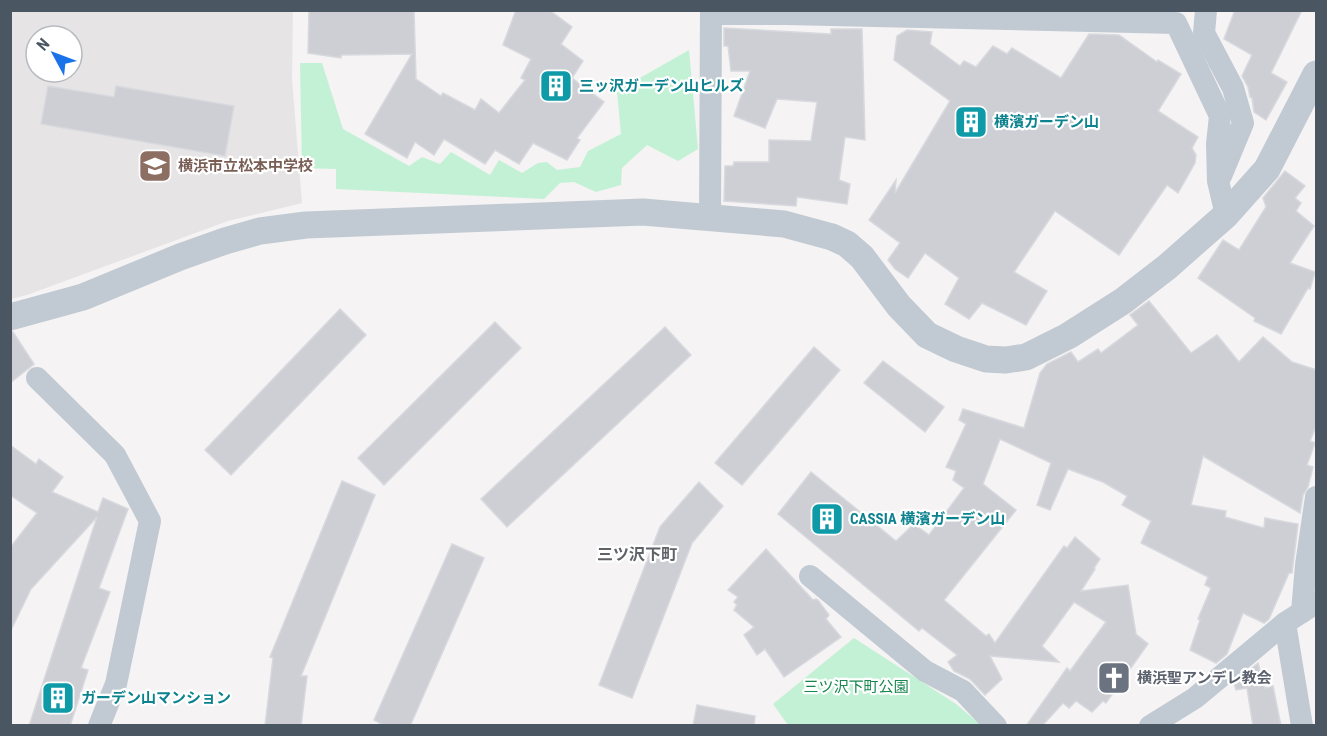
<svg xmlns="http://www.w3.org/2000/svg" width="1327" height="736" font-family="'Roboto Condensed','Noto Sans JP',sans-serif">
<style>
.education{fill:#e6e4e5;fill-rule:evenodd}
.green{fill:#c3f1d5}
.building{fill:#cdcfd5;stroke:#d7d9de;stroke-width:1.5}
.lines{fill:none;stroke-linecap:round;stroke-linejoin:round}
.minor{stroke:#c1cad2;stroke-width:22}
.tertiary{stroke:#c1cad2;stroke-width:27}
.labels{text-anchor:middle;stroke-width:4.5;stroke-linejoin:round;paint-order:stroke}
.culture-label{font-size:15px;font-weight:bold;fill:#0d838f;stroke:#fff;text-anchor:start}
.education-label{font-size:15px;font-weight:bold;fill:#785e54;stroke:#fff;text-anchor:start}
.worship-label{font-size:15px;font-weight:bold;fill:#5b616d;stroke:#fff;text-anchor:start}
.park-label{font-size:15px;fill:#17864f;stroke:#fff}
.neighbourhood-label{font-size:16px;font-weight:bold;fill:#5f6368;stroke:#fff}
</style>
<rect width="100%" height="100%" fill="#f5f3f3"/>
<!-- education -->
<path class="education" d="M10 11H293L292 79 302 203 228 221 27 295 11 299ZM36 36H72V72H36Z"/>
<!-- green -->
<g class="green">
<path d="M689 50 698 149 678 161 647 145 622 168 621 185 596 192 574 182 560 183 544 199 336 189V169L302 168 300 63H322L343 129 409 166 422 157 440 164 451 152 490 175 499 160 522 173 538 163 547 162 557 170 580 167 588 151 621 134 617 91Z"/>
<path d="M854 638 956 704 981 725H788L773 704Z"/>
</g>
<!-- building -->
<g class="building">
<path d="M309 10H414L416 79 441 96 443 93 475 110 481 99 499 113 525 80 521 78 531 59 503 45 516 10H549L572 27 561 44 583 61 572 78 604 102 577 138 580 140 567 160 533 143 519 164 495 150 485 164 444 139 434 155 415 142 407 158 365 134 412 54 341 55V58L308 53Z"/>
<path d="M1235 10H1302L1271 73 1287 82 1266 120 1254 112 1252 98 1250 97 1248 87 1242 76 1252 55 1224 39Z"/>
<path d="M724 28 831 34V29H862L865 140 845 137 839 180 850 184 847 204 797 197 796 206 724 201 725 166H733L734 162H769V140L811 141 817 102 777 99 765 128 734 116 750 71H731L728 46H724Z"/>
<path d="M907 30 932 32 930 44 960 66 964 61 976 67 993 46 1007 54 1012 48 1061 78 1089 34 1119 35 1157 62 1158 60 1181 74 1158 111 1198 137 1192 148 1196 155 1195 163 1178 193 1167 185 1119 255 1055 211 1014 272 1047 291 1026 325 982 303 969 319 945 304 959 278 925 253 908 278 895 269 888 260 900 243 869 220 896 180 895 193 950 101 894 60 897 36Z"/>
<path d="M48 86 114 97 116 86 234 106 225 156 41 124Z"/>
<path d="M1285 171 1305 186 1295 198 1301 203 1296 211 1314 226 1290 263 1315 272 1310 289 1308 288 1281 334 1254 321 1255 318 1198 278 1223 240 1239 250 1266 207 1263 198Z"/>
<path d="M1149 301 1191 353 1217 335 1239 362 1263 337 1292 362 1317 370V424L1310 441 1315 443 1307 465 1313 467 1308 487 1303 495 1300 513 1203 456 1191 505 1226 511 1225 517 1264 528 1265 518 1298 524 1292 573H1289L1269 619 1264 623 1243 613 1227 654 1216 663 1190 650 1200 620 1198 619 1211 588 1205 585 1208 577 1141 543 1151 521 1122 505 1127 496 1103 482 1068 469 1050 510 1037 505 1051 463 1000 439 983 484 1016 510 944 600 986 636 989 634 995 643 1064 546 1067 548 1075 537 1100 559 1094 568 1095 569 1081 591 1128 585 1136 634 1148 644 1106 703 1103 701 1092 712 1076 701 1069 708 1063 703 1042 726H1026L1067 668 1070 671 1106 622 1074 602 1042 646 1059 662 990 656 1002 679 985 695 970 679 954 671 948 662 957 655 922 628 919 631 778 514 811 472 896 541 914 524 929 535 964 488 953 480 956 471 946 467 966 424 959 420 963 409 1024 428 1040 373 1047 364 1071 352 1078 362 1098 349 1101 353 1138 325 1130 315Z"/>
<path d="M340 309 366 335 231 475 205 450Z"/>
<path d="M495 322 521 348 384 485 358 458Z"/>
<path d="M665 327 691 355 507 527 481 499Z"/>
<path d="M10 332H13L34 364 10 383Z"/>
<path d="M814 347 840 370 742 485 715 463Z"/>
<path d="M883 361 944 407 925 432 864 383Z"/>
<path d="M10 445 36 464 39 459 63 477 52 492 98 512 103 498 128 509 99 588 110 592 81 668 88 670 70 726H29L97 517 31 589 10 632V548L37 513 10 495Z"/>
<path d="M342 481 375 495 301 676H307L301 726H265L273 658 270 657Z"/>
<path d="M699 482 723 506 692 543 632 698 599 685 660 527Z"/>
<path d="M452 544 484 558 410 726H385L374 720Z"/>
<path d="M766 549 813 600 816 599 818 600 829 615 826 619 841 637 784 677 765 649 757 655 744 635 754 627 734 610 737 605 734 602 738 597 728 590Z"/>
<path d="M1258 663 1265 688 1273 686 1281 726H1253L1247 688 1236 690 1234 683Z"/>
<path d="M697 705 755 716 754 726H693Z"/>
</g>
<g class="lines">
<!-- minor -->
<g class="minor">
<path d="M1206 10 1204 33 1233 88 1243 123 1221 176"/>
<path d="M711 14H787L1176 23 1220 116 1217 144 1218 181 1226 215"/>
<path d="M710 218 711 10"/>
<path d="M37 378 115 455 150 521 116 684 99 726"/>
<path d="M810 576 925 671 963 691 996 726"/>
<path d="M1302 612 1306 565 1316 497"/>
<path d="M1285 623 1302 726"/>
<path d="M1150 726 1195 698 1285 623 1316 603"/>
</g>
<!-- tertiary -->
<path class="tertiary" d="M10 317 83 297 180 257 225 241 260 231 306 225 643 212 784 224 832 237 847 244 862 257 899 306 927 335 956 349 986 359 1006 360 1026 357 1068 336 1123 301 1167 267 1226 215 1267 169 1316 74"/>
</g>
<!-- icons -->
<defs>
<g id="building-square" transform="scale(1.725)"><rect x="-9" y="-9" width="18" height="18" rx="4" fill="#0f9aa8" stroke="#fff"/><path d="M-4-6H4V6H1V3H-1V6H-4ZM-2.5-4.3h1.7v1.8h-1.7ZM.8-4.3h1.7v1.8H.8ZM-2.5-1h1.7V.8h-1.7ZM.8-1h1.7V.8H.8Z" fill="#fff"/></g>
<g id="school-square" transform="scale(1.725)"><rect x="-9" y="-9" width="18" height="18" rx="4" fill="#8d6e63" stroke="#fff"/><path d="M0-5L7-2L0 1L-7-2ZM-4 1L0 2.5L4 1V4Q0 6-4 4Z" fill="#fff"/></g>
<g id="church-square" transform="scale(1.725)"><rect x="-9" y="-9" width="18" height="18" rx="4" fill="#6b7280" stroke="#fff"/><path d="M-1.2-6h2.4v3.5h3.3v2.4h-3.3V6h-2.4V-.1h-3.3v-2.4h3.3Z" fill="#fff"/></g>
</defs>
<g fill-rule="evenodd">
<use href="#building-square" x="556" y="86"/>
<use href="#building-square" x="971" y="122"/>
<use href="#school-square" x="155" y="166"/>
<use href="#building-square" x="827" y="519"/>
<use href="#church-square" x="1114" y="678"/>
<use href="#building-square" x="58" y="698"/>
</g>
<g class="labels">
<!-- culture labels -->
<g class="culture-label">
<text x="579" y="91">三ッ沢ガーデン山ヒルズ</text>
<text x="994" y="127">横濱ガーデン山</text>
<text x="850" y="524">CASSIA 横濱ガーデン山</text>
<text x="81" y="703">ガーデン山マンション</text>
</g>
<!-- education labels -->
<g class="education-label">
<text x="178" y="171">横浜市立松本中学校</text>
</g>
<!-- worship labels -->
<g class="worship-label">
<text x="1137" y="683">横浜聖アンデレ教会</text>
</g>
<!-- park labels -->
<g class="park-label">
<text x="856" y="692">三ツ沢下町公園</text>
</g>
<!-- neighbourhood labels -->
<g class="neighbourhood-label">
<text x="637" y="560">三ツ沢下町</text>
</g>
</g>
<!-- border -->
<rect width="1327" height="736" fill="none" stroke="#4a5661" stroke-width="24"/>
<!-- north arrow -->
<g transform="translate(54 54) rotate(311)"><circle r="28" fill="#ffffff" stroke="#b7bbc0" stroke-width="1.5"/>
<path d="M0-4.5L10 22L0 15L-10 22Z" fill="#1a73e8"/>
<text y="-9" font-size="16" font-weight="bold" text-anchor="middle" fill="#4a5661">N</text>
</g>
</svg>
